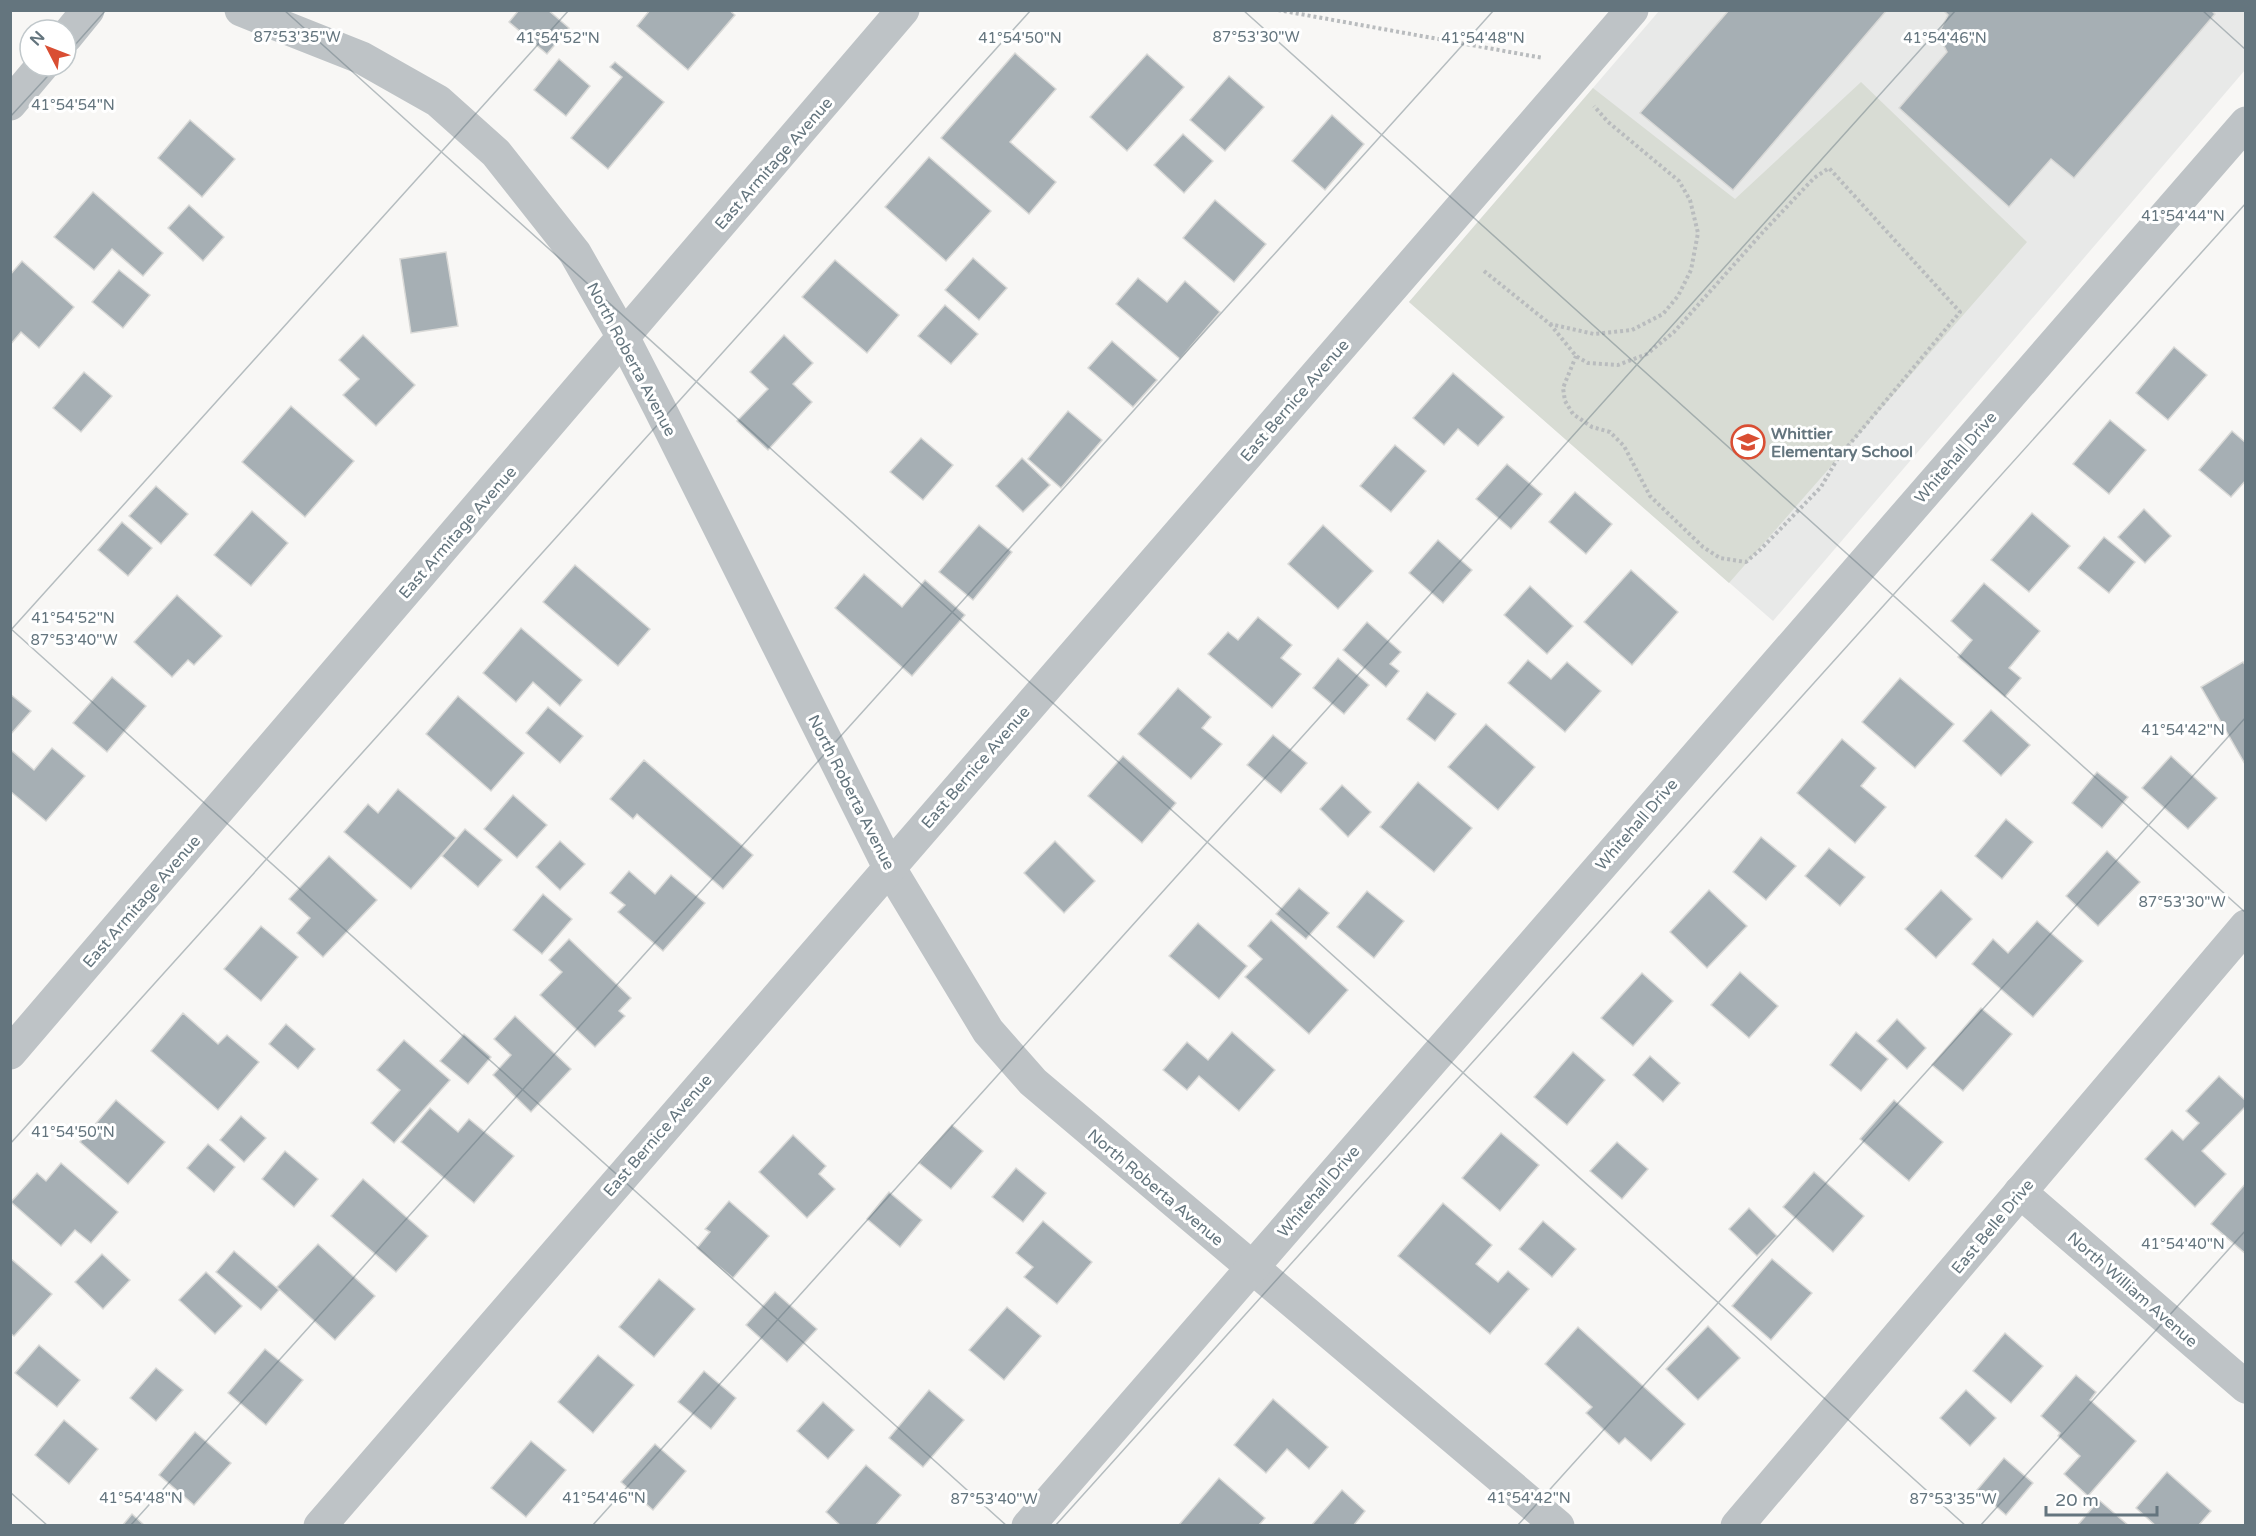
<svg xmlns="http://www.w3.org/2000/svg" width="2256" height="1536" font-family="'Varela Round',sans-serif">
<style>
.built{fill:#e8e9e8}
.green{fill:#d8dcd4}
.building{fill:#a6afb4;stroke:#d9d9d7;stroke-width:1.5}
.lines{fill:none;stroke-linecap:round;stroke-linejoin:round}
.path{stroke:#b9bcbe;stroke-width:4;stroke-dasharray:3 3;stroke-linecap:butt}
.minor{stroke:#bec3c6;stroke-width:33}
.ticks{fill:none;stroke:#64757e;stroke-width:1.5;stroke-opacity:0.45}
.labels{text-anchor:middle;stroke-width:6;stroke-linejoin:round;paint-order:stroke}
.street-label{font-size:16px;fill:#64757e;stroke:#fff}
.poi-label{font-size:16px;font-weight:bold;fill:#64757e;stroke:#fff;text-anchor:start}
.ticks-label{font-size:15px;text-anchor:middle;fill:#64757e;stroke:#fff;stroke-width:6;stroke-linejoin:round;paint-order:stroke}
</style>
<rect width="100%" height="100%" fill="#f8f7f5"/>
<!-- built -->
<path class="built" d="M1659 11H2245V70L1773 621 1409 302Z"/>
<!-- green -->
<path class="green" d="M1861 82 2027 242 1729 583 1409 302 1593 88 1735 199Z"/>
<!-- building -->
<g class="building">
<path d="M519 10H548L569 28 547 54 509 22Z"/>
<path d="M650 10H729L735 15 688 70 637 26Z"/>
<path d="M1729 10H1887L1733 190 1640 113Z"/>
<path d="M1943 10H2211L2215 14 2074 178 2051 159 2009 207 1899 108 1947 52 1942 42 1940 31 1948 15Z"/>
<path d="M1015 53 1056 89 1010 142 1056 182 1029 214 941 138Z"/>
<path d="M1147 54 1184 87 1127 151 1090 117Z"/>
<path d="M559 59 590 86 566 116 534 90Z"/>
<path d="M615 62 664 102 608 169 571 138 622 77 610 67Z"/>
<path d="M1229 76 1264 107 1225 151 1190 120Z"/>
<path d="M1332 115 1364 144 1325 190 1292 161Z"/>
<path d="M190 120 235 159 202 197 158 158Z"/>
<path d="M1183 134 1213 161 1184 193 1154 165Z"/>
<path d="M929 157 991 211 946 261 885 207Z"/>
<path d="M93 192 163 253 143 276 112 249 94 270 54 237Z"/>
<path d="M1215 200 1266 244 1234 282 1183 238Z"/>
<path d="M189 205 224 237 203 261 168 228Z"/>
<path d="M446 252 458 326 411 333 400 259Z"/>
<path d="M973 258 1007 288 979 320 945 290Z"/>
<path d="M835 260 899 315 867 353 802 297Z"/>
<path d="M22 261 74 307 39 348 21 332 10 345V275Z"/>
<path d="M119 270 150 295 123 328 92 302Z"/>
<path d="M1138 278 1167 302 1185 281 1220 312 1180 359 1116 304Z"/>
<path d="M945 305 978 334 951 364 918 336Z"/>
<path d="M363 335 415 385 376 426 343 395 359 379 339 360Z"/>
<path d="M784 335 813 363 793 384 812 402 768 450 737 421 768 389 750 372Z"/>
<path d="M1112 341 1157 380 1133 407 1088 368Z"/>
<path d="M2174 347 2207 375 2168 420 2136 393Z"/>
<path d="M84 372 112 396 81 432 53 408Z"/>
<path d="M1453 373 1504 417 1478 446 1458 429 1444 445 1413 418Z"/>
<path d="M291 406 354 461 305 517 242 462Z"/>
<path d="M1068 411 1102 440 1061 488 1028 459Z"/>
<path d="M2110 420 2146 450 2109 494 2073 464Z"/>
<path d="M2232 431 2246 443V480L2231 497 2199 470Z"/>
<path d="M921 438 953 465 923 500 890 472Z"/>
<path d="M1395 445 1426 471 1391 512 1360 486Z"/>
<path d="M1022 458 1050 485 1023 512 996 486Z"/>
<path d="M1507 464 1542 494 1511 529 1476 499Z"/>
<path d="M156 486 188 514 161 544 129 516Z"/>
<path d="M1575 492 1612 524 1586 554 1549 522Z"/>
<path d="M2144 509 2171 536 2145 563 2118 537Z"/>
<path d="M252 511 288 543 251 586 214 555Z"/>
<path d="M2032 513 2070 546 2029 592 1991 560Z"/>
<path d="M122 522 152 548 128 576 98 550Z"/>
<path d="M979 525 1012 552 973 600 939 572Z"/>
<path d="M1323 525 1373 571 1338 609 1288 564Z"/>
<path d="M2104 537 2135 562 2109 593 2078 568Z"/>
<path d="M1438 540 1472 570 1443 603 1409 573Z"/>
<path d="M575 565 650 629 618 666 543 602Z"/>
<path d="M1631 570 1678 612 1632 665 1584 622Z"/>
<path d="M864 574 902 607 925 580 965 615 912 676 835 608Z"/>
<path d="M1984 583 2040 631 2009 668 2021 678 2005 697 1958 657 1972 640 1951 621Z"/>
<path d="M1530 586 1573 626 1547 654 1504 615Z"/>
<path d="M177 595 222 636 194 665 188 660 172 677 134 642Z"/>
<path d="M1258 617 1292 645 1281 658 1301 674 1272 708 1208 654 1228 632 1238 640Z"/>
<path d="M1367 622 1401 652 1390 664 1399 671 1386 687 1343 650Z"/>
<path d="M521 628 582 680 560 706 533 682 516 702 483 673Z"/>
<path d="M1338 658 1369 685 1344 714 1313 688Z"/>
<path d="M1528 660 1551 679 1567 662 1601 691 1565 732 1508 683Z"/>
<path d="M2243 662 2246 666 2245 764 2201 687Z"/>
<path d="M112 677 146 706 107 752 73 723Z"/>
<path d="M1900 678 1954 724 1915 768 1862 722Z"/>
<path d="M1178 688 1211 717 1202 728 1222 744 1191 779 1138 734Z"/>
<path d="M1427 692 1456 714 1435 741 1407 719Z"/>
<path d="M10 694 31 711 11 734 10 733Z"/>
<path d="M458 696 524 753 491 791 426 734Z"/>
<path d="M548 707 583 736 560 763 526 733Z"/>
<path d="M1991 710 2030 745 2001 776 1963 741Z"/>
<path d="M1486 724 1535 767 1498 810 1448 767Z"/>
<path d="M1273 735 1307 763 1281 793 1247 765Z"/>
<path d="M1842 739 1876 768 1861 786 1886 807 1855 843 1797 793Z"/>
<path d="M52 748 85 776 46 821 10 791V752L12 751 34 770Z"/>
<path d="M1123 756 1176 803 1142 843 1088 796Z"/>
<path d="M2171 756 2217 798 2188 829 2142 788Z"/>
<path d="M644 760 753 855 723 889 637 814 633 819 610 799Z"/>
<path d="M2097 772 2128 797 2102 828 2072 803Z"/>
<path d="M1418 782 1472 828 1434 872 1380 827Z"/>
<path d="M1342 785 1371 812 1348 837 1320 809Z"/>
<path d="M398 789 456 838 411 889 344 832 368 804 378 813Z"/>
<path d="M513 795 547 825 517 858 484 829Z"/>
<path d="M2006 819 2033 842 2002 879 1975 856Z"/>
<path d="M465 829 502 860 478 887 442 856Z"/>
<path d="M1761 837 1796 866 1766 900 1733 872Z"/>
<path d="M560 841 585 864 560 890 536 867Z"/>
<path d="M1055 841 1095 881 1064 913 1024 873Z"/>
<path d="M1829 848 1865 877 1840 906 1805 876Z"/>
<path d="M2107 851 2140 882 2098 926 2066 896Z"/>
<path d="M329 856 377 900 323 957 297 933 310 918 289 899Z"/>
<path d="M629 871 655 894 671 875 705 903 663 951 618 912 625 905 610 893Z"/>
<path d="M1299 888 1329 913 1306 939 1276 914Z"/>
<path d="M1709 890 1747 926 1707 968 1670 932Z"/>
<path d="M1941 890 1972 919 1936 958 1905 929Z"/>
<path d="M1367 891 1404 921 1374 958 1337 927Z"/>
<path d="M543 894 572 919 542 954 513 930Z"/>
<path d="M1271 920 1348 990 1309 1034 1245 977 1262 959 1248 946Z"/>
<path d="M2037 921 2083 961 2033 1017 1972 964 1993 939 2008 953Z"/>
<path d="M1198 923 1247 966 1219 999 1169 956Z"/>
<path d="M261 926 298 957 261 1001 224 969Z"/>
<path d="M569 939 631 998 619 1011 625 1016 595 1047 540 995 562 972 549 960Z"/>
<path d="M1740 972 1778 1006 1749 1038 1711 1005Z"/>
<path d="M1642 973 1673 1001 1633 1046 1601 1018Z"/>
<path d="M1981 1008 2012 1034 1963 1091 1932 1065Z"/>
<path d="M183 1013 218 1044 227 1035 259 1062 218 1110 151 1051Z"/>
<path d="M515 1016 571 1069 531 1112 493 1075 511 1055 494 1039Z"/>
<path d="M1897 1019 1926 1048 1907 1069 1877 1041Z"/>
<path d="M286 1024 315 1049 298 1069 269 1044Z"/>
<path d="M1232 1032 1275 1070 1239 1111 1199 1076 1187 1090 1163 1070 1187 1042 1208 1060Z"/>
<path d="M1856 1032 1888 1059 1861 1091 1830 1065Z"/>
<path d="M464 1034 491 1057 468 1084 440 1061Z"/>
<path d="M404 1040 450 1080 394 1143 371 1123 400 1090 377 1070Z"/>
<path d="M1573 1052 1605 1080 1567 1125 1534 1097Z"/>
<path d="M1650 1056 1680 1083 1663 1102 1633 1075Z"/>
<path d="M2219 1076 2246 1101V1106L2202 1151 2226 1174 2195 1207 2145 1159 2172 1130 2183 1140 2199 1123 2186 1111Z"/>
<path d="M116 1100 165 1142 128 1184 80 1142Z"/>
<path d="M1894 1100 1943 1142 1909 1181 1860 1139Z"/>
<path d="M430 1108 458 1132 469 1119 514 1156 474 1203 401 1142Z"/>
<path d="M241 1116 266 1138 244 1162 220 1140Z"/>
<path d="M952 1125 983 1151 951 1189 919 1163Z"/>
<path d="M1501 1133 1539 1165 1500 1211 1462 1178Z"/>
<path d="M793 1135 826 1166 819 1174 835 1189 807 1218 759 1172Z"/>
<path d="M1617 1142 1648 1169 1622 1199 1590 1171Z"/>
<path d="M208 1144 235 1167 214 1192 187 1168Z"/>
<path d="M285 1151 318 1179 294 1207 262 1179Z"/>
<path d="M61 1163 118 1212 91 1243 75 1230 61 1246 11 1202 37 1173 46 1181Z"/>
<path d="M1016 1168 1046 1193 1023 1222 992 1197Z"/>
<path d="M1814 1172 1864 1216 1833 1252 1783 1207Z"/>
<path d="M363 1179 428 1236 396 1272 331 1216Z"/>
<path d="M2246 1183V1254L2211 1224Z"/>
<path d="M889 1192 922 1220 900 1247 867 1219Z"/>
<path d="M729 1201 769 1236 733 1278 697 1248 710 1232 705 1229Z"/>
<path d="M1443 1203 1492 1245 1476 1264 1498 1282 1508 1271 1529 1289 1490 1334 1398 1256Z"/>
<path d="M1749 1208 1777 1236 1757 1256 1729 1229Z"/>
<path d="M1043 1221 1092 1262 1057 1304 1024 1277 1033 1267 1016 1253Z"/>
<path d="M1543 1221 1576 1249 1552 1277 1519 1249Z"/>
<path d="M318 1244 375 1296 335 1340 277 1287Z"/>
<path d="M234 1251 279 1290 261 1310 216 1272Z"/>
<path d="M102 1254 130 1280 103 1309 75 1282Z"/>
<path d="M10 1258 52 1294 14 1336 10 1333Z"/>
<path d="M1772 1259 1812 1293 1771 1340 1732 1306Z"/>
<path d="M206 1272 242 1306 215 1334 179 1300Z"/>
<path d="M659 1279 695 1309 654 1357 619 1327Z"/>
<path d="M775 1292 817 1329 787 1362 746 1325Z"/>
<path d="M1007 1307 1041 1336 1004 1380 969 1350Z"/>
<path d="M1708 1326 1740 1358 1698 1400 1666 1369Z"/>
<path d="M1578 1327 1685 1424 1651 1461 1625 1438 1619 1444 1586 1413 1592 1407 1545 1364Z"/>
<path d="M2005 1333 2043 1366 2011 1403 1973 1371Z"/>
<path d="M39 1345 80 1380 57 1407 15 1373Z"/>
<path d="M265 1349 303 1380 266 1425 228 1393Z"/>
<path d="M598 1355 634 1385 593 1433 558 1402Z"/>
<path d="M156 1368 183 1390 156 1421 130 1398Z"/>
<path d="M704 1371 736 1398 711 1429 678 1402Z"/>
<path d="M2076 1375 2096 1392 2090 1400 2136 1441 2088 1496 2064 1474 2080 1456 2058 1436 2060 1433 2041 1416Z"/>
<path d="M929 1390 964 1420 923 1467 889 1438Z"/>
<path d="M1966 1390 1996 1418 1970 1446 1940 1418Z"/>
<path d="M1273 1399 1328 1447 1309 1469 1287 1449 1266 1473 1234 1445Z"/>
<path d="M823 1402 854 1430 828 1459 797 1431Z"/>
<path d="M64 1420 98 1449 69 1484 35 1455Z"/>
<path d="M195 1432 231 1463 194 1505 159 1475Z"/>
<path d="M531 1441 566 1470 526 1517 491 1488Z"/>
<path d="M655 1444 686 1471 653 1510 621 1482Z"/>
<path d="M2004 1458 2033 1483 2006 1515 1977 1490Z"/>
<path d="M866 1465 901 1495 875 1526H841L826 1512Z"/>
<path d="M2167 1472 2211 1511 2198 1526H2156L2136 1508Z"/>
<path d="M1219 1478 1265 1518 1258 1526H1178Z"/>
<path d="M1342 1490 1365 1511 1353 1526H1311Z"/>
<path d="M2099 1500 2129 1526H2077Z"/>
<path d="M132 1514 145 1526H122Z"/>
</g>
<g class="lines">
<!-- path -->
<g class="path">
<path d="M1278 10 1543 58"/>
<path d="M1484 271 1550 324 1594 334 1632 330 1663 314 1678 296 1691 270 1698 233 1690 200 1679 181 1608 122 1594 106"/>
<path d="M1550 324 1576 356 1588 363 1618 365 1647 354 1674 332 1763 232 1814 178 1829 168 1960 312 1838 458 1821 487 1761 549 1746 562 1720 558 1703 547 1650 496 1624 446 1610 432 1592 427 1573 414 1565 401 1563 388 1576 356"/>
</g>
<!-- minor -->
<g class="minor">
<path d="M241 10 362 58 438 101 496 153 575 253 623 337 659 407 889 867 988 1031 1033 1082 1558 1526"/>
<path d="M66 37 88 10"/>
<path d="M10 104 42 66"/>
<path d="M10 1053 903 10"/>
<path d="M2020 1192 2246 1387"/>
<path d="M320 1526 1632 10"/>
<path d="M1028 1526 2246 123"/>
<path d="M1737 1526 2246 926"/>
</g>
</g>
<!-- ticks -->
<path class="ticks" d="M284 10 1966 1526M1243 10 2246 913M2202 10 2246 50M66 55 106 10M10 117 57 66M10 628 1007 1526M10 631 569 10M10 1144 1031 10M10 1492 48 1526M130 1526 1494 10M592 1526 1956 10M1055 1526 2246 203M1517 1526 2246 717M1980 1526 2246 1230"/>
<!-- icons -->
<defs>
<g id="school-ring" transform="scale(1.725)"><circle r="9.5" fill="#fff" stroke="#d94e33" stroke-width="1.5"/><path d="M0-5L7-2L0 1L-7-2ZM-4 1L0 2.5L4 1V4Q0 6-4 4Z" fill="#d94e33"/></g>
</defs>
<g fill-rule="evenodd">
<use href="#school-ring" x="1748" y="442"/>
</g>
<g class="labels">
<!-- street labels -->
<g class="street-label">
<text transform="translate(773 163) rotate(-49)" y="6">East Armitage Avenue</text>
<text transform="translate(632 359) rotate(62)" y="6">North Roberta Avenue</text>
<text transform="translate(1294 400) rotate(-49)" y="6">East Bernice Avenue</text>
<text transform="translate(1955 457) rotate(-49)" y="6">Whitehall Drive</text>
<text transform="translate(457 532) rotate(-49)" y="6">East Armitage Avenue</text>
<text transform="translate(975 767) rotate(-49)" y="6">East Bernice Avenue</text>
<text transform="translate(852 792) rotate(63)" y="6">North Roberta Avenue</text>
<text transform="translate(1636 824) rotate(-49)" y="6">Whitehall Drive</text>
<text transform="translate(141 901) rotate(-49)" y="6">East Armitage Avenue</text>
<text transform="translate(657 1135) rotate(-49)" y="6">East Bernice Avenue</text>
<text transform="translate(1156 1187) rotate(40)" y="6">North Roberta Avenue</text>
<text transform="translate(1318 1191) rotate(-49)" y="6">Whitehall Drive</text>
<text transform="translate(1992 1226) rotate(-50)" y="6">East Belle Drive</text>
<text transform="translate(2133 1289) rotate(41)" y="6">North William Avenue</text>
</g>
<!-- poi labels -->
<g class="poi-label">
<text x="1771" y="439">Whittier<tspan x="1771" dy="18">Elementary School</tspan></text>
</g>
</g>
<g class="ticks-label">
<text x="297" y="42">87°53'35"W</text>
<text x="1256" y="42">87°53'30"W</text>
<text x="558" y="43">41°54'52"N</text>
<text x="1020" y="43">41°54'50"N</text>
<text x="1483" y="43">41°54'48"N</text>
<text x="1945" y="43">41°54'46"N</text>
<text x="73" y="110">41°54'54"N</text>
<text x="2183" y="221">41°54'44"N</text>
<text x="73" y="623">41°54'52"N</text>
<text x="74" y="645">87°53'40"W</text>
<text x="2183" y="735">41°54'42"N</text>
<text x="2182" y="907">87°53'30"W</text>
<text x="73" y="1137">41°54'50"N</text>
<text x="2183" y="1249">41°54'40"N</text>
<text x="141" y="1503">41°54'48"N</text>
<text x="604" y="1503">41°54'46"N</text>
<text x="1529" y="1503">41°54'42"N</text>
<text x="994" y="1504">87°53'40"W</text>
<text x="1953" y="1504">87°53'35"W</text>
</g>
<!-- border -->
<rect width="2256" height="1536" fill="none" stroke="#64757e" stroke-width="24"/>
<!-- north arrow -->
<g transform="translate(48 48) rotate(312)"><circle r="28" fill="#ffffff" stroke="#c1c8cb" stroke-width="1.5"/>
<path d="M0-4.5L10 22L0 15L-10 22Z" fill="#d94e33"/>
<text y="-9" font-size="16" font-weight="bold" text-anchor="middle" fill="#64757e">N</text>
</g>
<!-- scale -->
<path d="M2046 1506v9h111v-9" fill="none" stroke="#64757e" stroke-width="3"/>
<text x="2055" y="1506" font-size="18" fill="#64757e" stroke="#ffffff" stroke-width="4.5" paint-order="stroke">20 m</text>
</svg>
